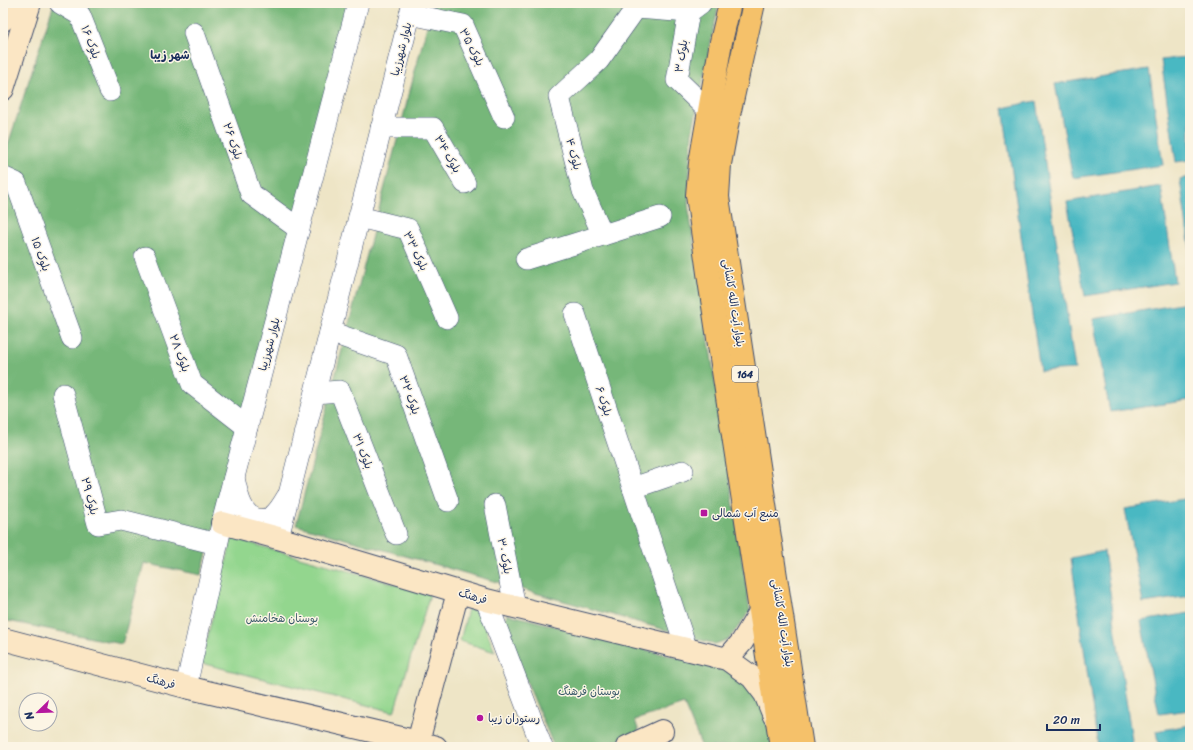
<svg xmlns="http://www.w3.org/2000/svg" width="1193" height="750" font-family="Sriracha,'Playpen Sans Arabic',sans-serif">
<style>
.green{fill:#93d68e;stroke:#578276}
.forest{fill:#76b779;stroke:#48736c}
.water{fill:#49b8c2;stroke:#327490}
.lines{fill:none;stroke-linecap:round;stroke-linejoin:round}
.street-casing{stroke:#3b4a6e;stroke-width:22}
.secondary-casing{stroke:#3b4a6e;stroke-width:24}
.primary-casing{stroke:#3b4a6e;stroke-width:24}
.street{stroke:#fff;stroke-width:21}
.secondary{stroke:#fbe6c4;stroke-width:22}
.primary{stroke:#f5c16b;stroke-width:22}
.poi-dot{fill:#b5179e;stroke:#fcf5e5;stroke-width:1.5}
.labels{text-anchor:middle;stroke-width:3;stroke-linejoin:round;paint-order:stroke}
.shield{fill:#fcf5e5;stroke:#5e6a86;stroke-width:1}
.shield-label{font-size:10px;font-weight:bold;fill:#1b2f5e}
.street-label{font-size:11px;fill:#1b2f5e;stroke:#fcf5e5}
.poi-label{font-size:11px;fill:#1b2f5e;stroke:#fcf5e5;text-anchor:start}
.park-label{font-size:11px;fill:#39596a;stroke:#fcf5e5}
.neighbourhood-label{font-size:12px;font-weight:bold;fill:#1b2f5e;stroke:#fcf5e5}
</style>
<rect width="100%" height="100%" fill="#fcf5e5"/>
<filter id="ink" filterUnits="userSpaceOnUse"><feTurbulence type="fractalNoise" baseFrequency=".025" numOctaves="2"/><feDisplacementMap in="SourceGraphic" scale="8" xChannelSelector="R" yChannelSelector="G"/><feConvolveMatrix kernelMatrix="1 2 1 2 8 2 1 2 1" color-interpolation-filters="sRGB"/></filter>
<filter id="wash" filterUnits="userSpaceOnUse"><feTurbulence type="fractalNoise" baseFrequency=".012" numOctaves="4" result="noise"/><feDisplacementMap in="SourceGraphic" scale="16" xChannelSelector="R" yChannelSelector="G"/><feGaussianBlur stdDeviation="0.9" result="paint"/><feColorMatrix in="noise" values="0 0 0 0 0 0 0 0 0 0 0 0 0 0 0 0 0 1.4 0 .05"/><feComposite in="paint" operator="in"/></filter>
<g filter="url(#wash)">
<rect width="100%" height="100%" fill="#eee5c6"/>
<!-- green -->
<g class="green">
<path d="M232 538 430 594 394 712 201 663Z"/>
<path d="M468 609 479 611 495 652 460 641Z"/>
</g>
<!-- forest -->
<g class="forest">
<path d="M54 3H358L201 575 144 563 122 644 3 620V160Z"/>
<path d="M433 3H719L692 133 688 204 750 611 729 639 715 644 296 525Z"/>
<path d="M508 614 728 671 746 686 762 705 773 747H702L684 704 635 720 639 732 600 747H554L502 622Z"/>
</g>
<!-- water -->
<g class="water">
<path d="M1186 57 1190 81V160L1176 162 1161 60Z"/>
<path d="M1149 69 1163 165 1073 178 1055 84Z"/>
<path d="M1036 101 1075 369 1040 371 1003 108Z"/>
<path d="M1190 177V249L1180 179Z"/>
<path d="M1161 186 1175 282 1085 296 1067 202Z"/>
<path d="M1187 303 1190 324V400L1110 412 1093 319Z"/>
<path d="M1190 498V596L1143 603 1125 509Z"/>
<path d="M1104 551 1133 747H1098L1071 558Z"/>
<path d="M1190 613V710L1159 714 1141 621Z"/>
<path d="M1190 725V747H1159L1156 731Z"/>
</g>
</g>
<g filter="url(#ink)">
<g class="lines">
<!-- street casing -->
<g class="street-casing">
<g id="street">
<path d="M60 3 80 15 110 91"/>
<path d="M636 3V8L599 60 559 97 583 191 603 235 660 217"/>
<path d="M701 3 689 12 677 80 709 111"/>
<path d="M636 8 689 12"/>
<path d="M410 14 463 25 504 117"/>
<path d="M194 33 251 194 299 229"/>
<path d="M381 128H433L465 183"/>
<path d="M3 177 16 183 72 338"/>
<path d="M359 217 408 229 447 318"/>
<path d="M145 257 192 384 247 427"/>
<path d="M526 259 603 235"/>
<path d="M575 314 687 650"/>
<path d="M330 332 396 355 448 501"/>
<path d="M315 393 340 391 396 534"/>
<path d="M63 394 98 524 121 520 217 544"/>
<path d="M234 478C237 490 239 506 249 515 250 516 253 517 254 518 271 525 280 509 287 497"/>
<path d="M633 488 683 471"/>
<path d="M495 505 515 607"/>
<path d="M278 538 413 3"/>
<path d="M486 600 542 747"/>
<path d="M186 687 222 523 358 3"/>
</g>
</g>
<!-- secondary casing -->
<g class="secondary-casing">
<g id="secondary">
<path d="M3 20 8 3"/>
<path d="M3 89 30 3"/>
<path d="M222 523 278 538 486 600 727 659 752 677 765 694 774 716"/>
<path d="M3 639 186 687 418 742 436 747"/>
<path d="M727 659 742 642 760 612"/>
<path d="M418 742 458 592"/>
<path d="M627 747 662 731"/>
</g>
</g>
<!-- primary casing -->
<g class="primary-casing">
<g id="primary">
<path d="M730 3 721 42 700 163 697 195 709 280 781 747"/>
<path d="M754 3 729 115 720 164 718 197 802 747"/>
</g>
</g>
<!-- street -->
<use href="#street" class="street"/>
<!-- secondary -->
<use href="#secondary" class="secondary"/>
<!-- primary -->
<use href="#primary" class="primary"/>
</g>
</g>
<!-- markers -->
<g class="poi-dot">
<rect x="700" y="509" width="8" height="8" rx="2"/>
<circle cx="480" cy="718" r="4"/>
</g>
<g class="labels">
<!-- shield labels -->
<rect class="shield" x="732" y="366" width="26" height="16" rx="3"/>
<g class="shield-label">
<text x="745" y="378">164</text>
</g>
<!-- street labels -->
<g class="street-label">
<text transform="translate(91 42) rotate(69)" y="4">بلوک ۱۶</text>
<text transform="translate(472 47) rotate(63)" y="4">بلوک ۳۵</text>
<text transform="translate(401 49) rotate(-76)" y="4">بلوار شهرزیبا</text>
<text transform="translate(681 56) rotate(-81)" y="4">بلوک ۳</text>
<text transform="translate(233 141) rotate(71)" y="4">بلوک ۲۶</text>
<text transform="translate(448 154) rotate(60)" y="4">بلوک ۳۴</text>
<text transform="translate(574 154) rotate(75)" y="4">بلوک ۴</text>
<text transform="translate(416 251) rotate(64)" y="4">بلوک ۳۳</text>
<text transform="translate(41 254) rotate(70)" y="4">بلوک ۱۵</text>
<text transform="translate(734 303) rotate(81)" y="4">بلوار آیت الله کاشانی</text>
<text transform="translate(269 344) rotate(-75)" y="4">بلوار شهرزیبا</text>
<text transform="translate(180 353) rotate(70)" y="4">بلوک ۲۸</text>
<text transform="translate(410 395) rotate(70)" y="4">بلوک ۳۲</text>
<text transform="translate(604 401) rotate(72)" y="4">بلوک ۶</text>
<text transform="translate(363 451) rotate(69)" y="4">بلوک ۳۱</text>
<text transform="translate(90 496) rotate(75)" y="4">بلوک ۲۹</text>
<text transform="translate(505 556) rotate(79)" y="4">بلوک ۳۰</text>
<text transform="translate(473 596) rotate(16)" y="4">فرهنگ</text>
<text transform="translate(783 623) rotate(81)" y="4">بلوار آیت الله کاشانی</text>
<text transform="translate(161 681) rotate(15)" y="4">فرهنگ</text>
</g>
<!-- poi labels -->
<g class="poi-label">
<text x="712" y="517">منبع آب شمالی</text>
<text x="488" y="722">رستوران زیبا</text>
</g>
<!-- park labels -->
<g class="park-label">
<text x="282" y="622">بوستان هخامنش</text>
<text x="589" y="695">بوستان فرهنگ</text>
</g>
<!-- neighbourhood labels -->
<g class="neighbourhood-label">
<text x="170" y="59">شهر زیبا</text>
</g>
</g>
<!-- margin -->
<rect width="1193" height="750" fill="none" stroke="#fcf5e5" stroke-width="16"/>
<!-- north arrow -->
<g transform="translate(38 712) rotate(247)"><circle r="19" fill="#fcf5e5" stroke="#a2a6af"/>
<path d="M0-3L7 15L0 10L-7 15Z" fill="#b5179e"/>
<text y="-6" font-size="11" font-weight="bold" text-anchor="middle" fill="#1b2f5e">N</text>
</g>
<!-- scale -->
<path d="M1047 724v6h53v-6" fill="none" stroke="#1b2f5e" stroke-width="2"/>
<text x="1053" y="724" font-size="12" fill="#1b2f5e" stroke="#fcf5e5" stroke-width="3" paint-order="stroke">20 m</text>
</svg>
